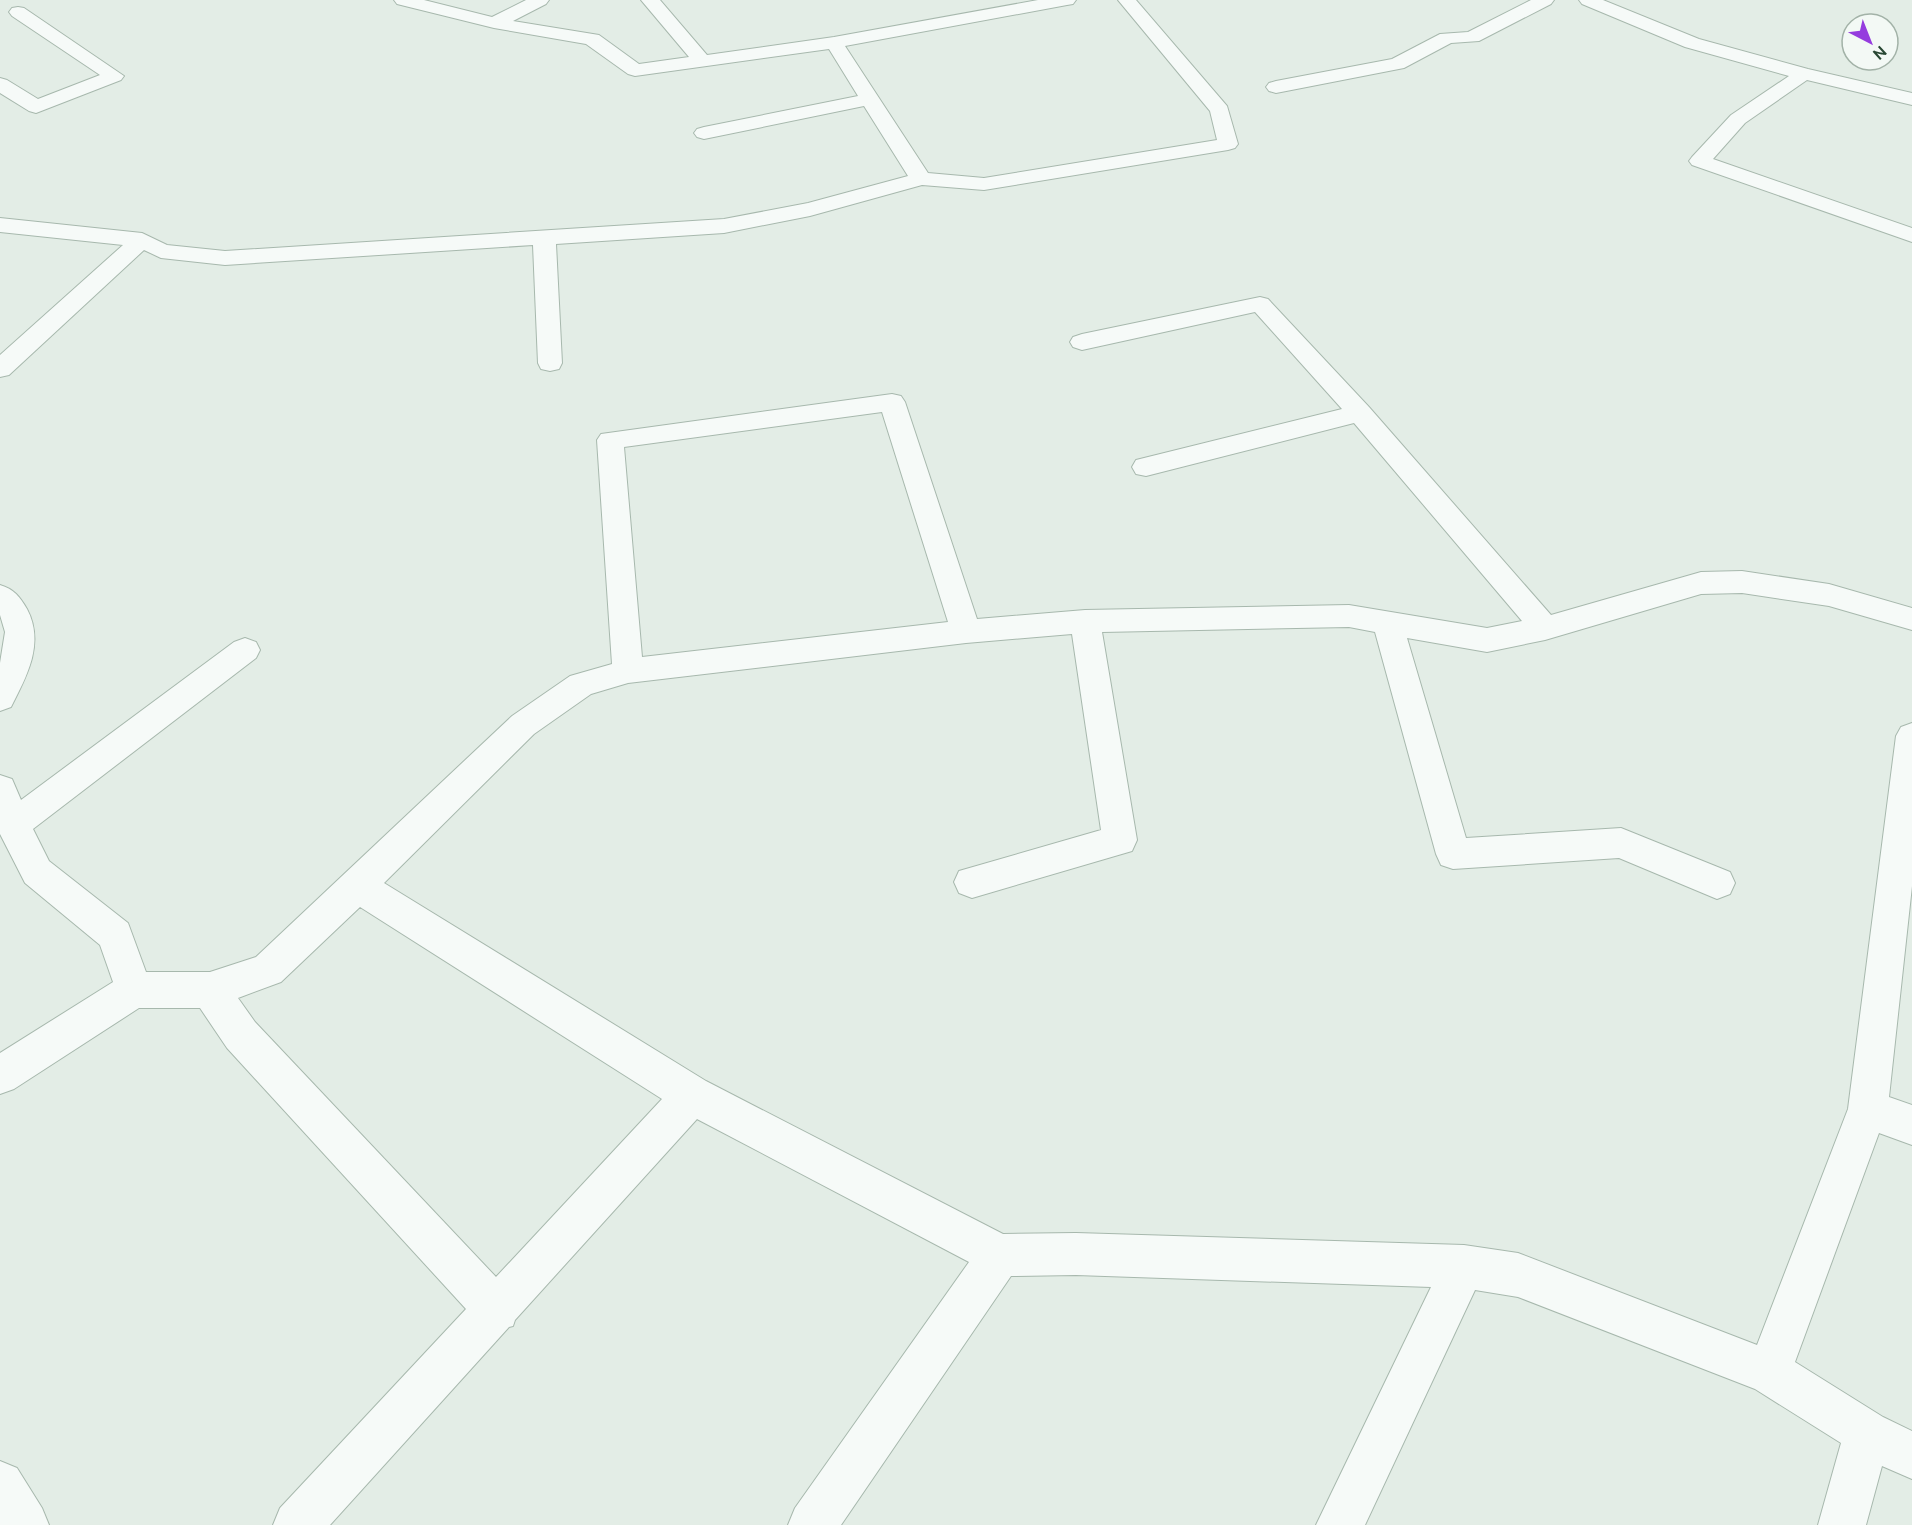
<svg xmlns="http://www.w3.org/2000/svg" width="1912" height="1525" font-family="Ubuntu,sans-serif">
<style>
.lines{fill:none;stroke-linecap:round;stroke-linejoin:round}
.minor-casing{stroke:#a7b8ad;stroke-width:2}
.minor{fill:#f6faf8;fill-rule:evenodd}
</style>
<rect width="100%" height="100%" fill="#e3ede6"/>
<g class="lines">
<!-- minor casing -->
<g class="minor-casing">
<g id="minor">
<path d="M394 0H424L492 17 526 0H549L546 4 513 21 599 35 639 64 689 57 641 0H660L707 55 834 37 1038 0H1076L1073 4 1067 5 845 46 928 173 984 178 1217 140 1210 111 1118 0H1136L1227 106 1238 144 1235 148 1228 150 984 190 922 185 810 216 724 233 556 244 562 363 559 369 550 371 541 369 538 363 533 245 225 265 161 258 144 250 9 375 0 377V355L123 245 0 232V218L142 233 167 245 225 251 724 219 808 203 908 176 864 106 704 139 697 137 694 133 697 129 704 127 858 96 829 49 635 76 628 74 586 44 494 28 397 4Z"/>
<path d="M1531 0H1554L1551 4 1479 41 1451 43 1404 68 1276 93 1269 91 1266 87 1269 83 1276 81 1392 59 1440 34 1468 32Z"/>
<path d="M1579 0H1603L1699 39 1808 69 1912 93V105L1807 80 1745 123 1713 159 1912 228V242L1692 165 1689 161 1692 157 1731 115 1789 76 1685 47 1582 4Z"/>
<path d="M18 7 24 8 124 76 121 80 36 113 29 111 0 93V78L7 80 38 99 100 75 12 16 9 12 12 8Z"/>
<path d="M1260 297 1268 299 1369 407 1551 615 1701 572 1742 571 1829 584 1912 608V630L1829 606 1742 593 1701 594 1545 640 1487 652 1407 638 1466 838 1621 828 1730 872 1735 883 1730 894 1717 899 1619 858 1453 869 1441 865 1436 854 1375 632 1349 627 1102 632 1137 840 1132 851 972 898 959 893 954 882 959 871 1101 830 1072 634 966 643 628 683 591 694 534 734 384 883 706 1081 1003 1234 1076 1233 1464 1245 1518 1253 1757 1345 1848 1109 1896 736 1901 727 1912 723V886L1889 1097 1912 1105V1145L1879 1133 1795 1362 1883 1417 1912 1431V1479L1882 1466 1866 1525H1818L1841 1443 1755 1389 1518 1297 1475 1290 1365 1525H1316L1431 1287 1076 1275 1011 1276 841 1525H788L795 1508 969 1262 697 1119 515 1320 513 1326 509 1327 330 1525H273L280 1508 466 1309 227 1048 200 1008H139L14 1089 0 1094V1053L113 982 100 945 25 883 0 834V775L12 779 21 800 234 642 245 638 256 642 260 650 256 658 33 829 49 861 128 923 146 972H210L256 957 512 716 570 676 612 664 597 440 601 434 892 394 901 396 905 402 977 619 1085 610 1349 605 1487 628 1522 621 1354 423 1146 476 1136 474 1132 467 1136 460 1342 409 1255 312 1082 350 1073 347 1070 342 1073 337 1082 334ZM882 412 948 622 642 657 624 447ZM360 907 662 1099 496 1277 255 1022 238 998 281 982Z"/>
<path d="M0 585C14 589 20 597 27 609 45 643 27 676 11 707L0 711V663L5 632 0 615Z"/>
<path d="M0 1461 17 1468 42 1508 49 1525H0Z"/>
</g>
</g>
<!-- minor -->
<use href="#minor" class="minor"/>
</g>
<!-- north arrow -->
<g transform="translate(1870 42) rotate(138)"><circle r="28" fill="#f3f9f5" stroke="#a2b2a7" stroke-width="1.5"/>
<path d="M0-4.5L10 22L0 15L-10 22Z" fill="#953cde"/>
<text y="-9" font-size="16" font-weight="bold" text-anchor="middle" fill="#284733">N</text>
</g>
</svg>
